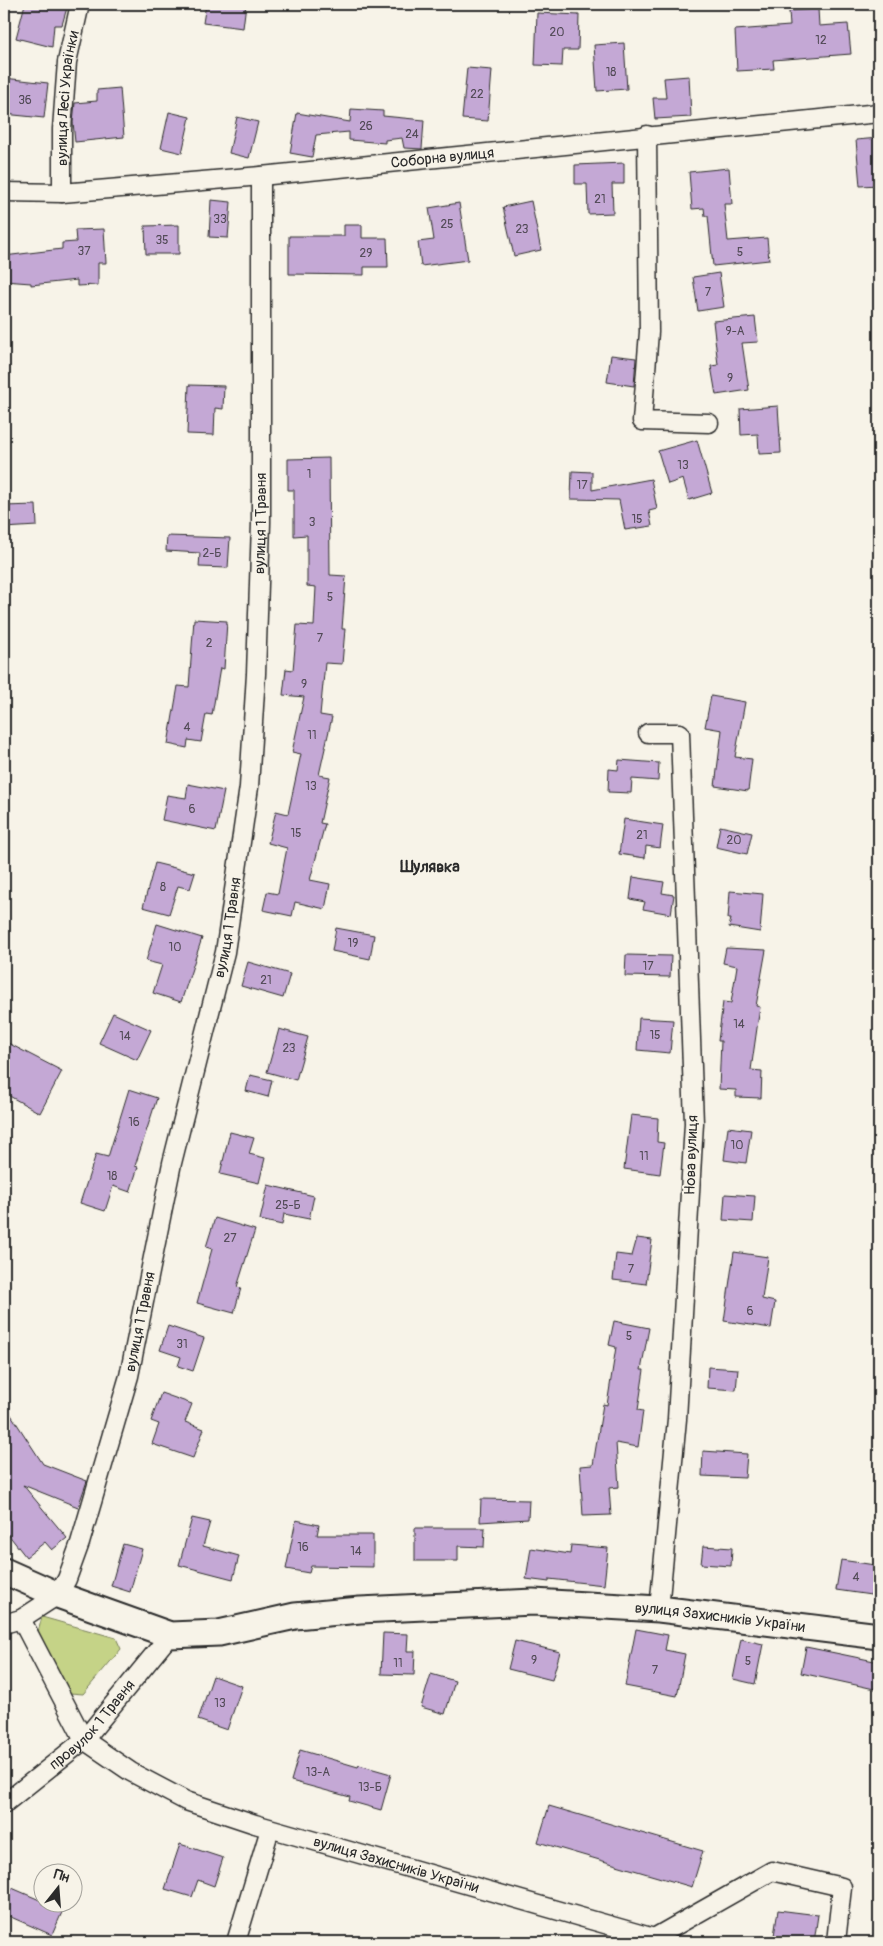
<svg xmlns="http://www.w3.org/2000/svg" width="883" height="1946" font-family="Pangolin,sans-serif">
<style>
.green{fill:#c5d387;stroke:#787f59}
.building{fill:#c4a8d5;stroke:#2b2b2b}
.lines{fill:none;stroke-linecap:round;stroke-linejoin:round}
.street-casing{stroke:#2b2b2b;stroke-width:21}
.secondary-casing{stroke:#2b2b2b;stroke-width:29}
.street{stroke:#f7f3e8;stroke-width:18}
.secondary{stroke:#f7f3e8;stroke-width:25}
.labels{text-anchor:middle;stroke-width:4;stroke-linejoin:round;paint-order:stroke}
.number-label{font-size:12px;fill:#514a56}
.street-label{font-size:15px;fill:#2b2b2b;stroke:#f7f3e8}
.neighbourhood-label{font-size:16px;font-weight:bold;fill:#2b2b2b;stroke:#f7f3e8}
</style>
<rect width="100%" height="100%" fill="#f7f3e8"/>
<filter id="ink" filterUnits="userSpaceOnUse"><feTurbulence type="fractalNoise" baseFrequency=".02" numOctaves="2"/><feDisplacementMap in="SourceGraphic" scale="10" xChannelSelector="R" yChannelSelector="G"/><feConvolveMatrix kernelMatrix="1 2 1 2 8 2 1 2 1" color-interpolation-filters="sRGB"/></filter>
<g filter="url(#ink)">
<!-- green -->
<path class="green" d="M42 1617 116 1638 121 1649 83 1694 70 1693 38 1632Z"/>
<!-- building -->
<g class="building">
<path d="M25 4H68L62 25H54L52 47 16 38Z"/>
<path d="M206 4H246L243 28 203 23Z"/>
<path d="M818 9 819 26 848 24 851 54 773 60 774 69 737 71 735 30 790 26 789 11Z"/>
<path d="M537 13 579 15 578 50H563L562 66 535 65Z"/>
<path d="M624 43 627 89 597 91 594 45Z"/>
<path d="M467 68 492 70 488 121 462 119Z"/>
<path d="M689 76 691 117 655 119 653 98H666L664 78Z"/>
<path d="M4 78 48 83 44 118 4 114Z"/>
<path d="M120 88 124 137 75 142 73 122 75 103 97 101V90Z"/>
<path d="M351 109 383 111V116L424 120 422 149 404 148 402 138 385 140V143L349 140V132L316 135 312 157 290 153 297 113 350 122Z"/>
<path d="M169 112 190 117 182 153 161 148Z"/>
<path d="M237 117 258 122 249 158 229 153Z"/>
<path d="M879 138V185L860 186 856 140Z"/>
<path d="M624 163V184H612L613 213 588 214 587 184H575V165Z"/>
<path d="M729 168 732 204H724L728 241 767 238 769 260 713 266 708 216H705L704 208 692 209 689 172Z"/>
<path d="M211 200 231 202 228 238 209 237Z"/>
<path d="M531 201 541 250 514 256 503 207Z"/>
<path d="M459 203 468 260 421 266 418 242 434 240 429 208Z"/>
<path d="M179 225V254H146L145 226Z"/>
<path d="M344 225H362V238H387L388 267H364V275L289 274V236H344Z"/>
<path d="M104 229 106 263H98V285L77 286V280L31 285V283L4 281V256L62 249V243L76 242 75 230Z"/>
<path d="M719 273 724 307 698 311 693 277Z"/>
<path d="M755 317 758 342 742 343 749 390 716 395 711 366 718 365 713 321Z"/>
<path d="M611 355 636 358 634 386 607 382Z"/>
<path d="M189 385 224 386 223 409 215 408 214 435 187 434Z"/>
<path d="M778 406 781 453 759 454 758 434 741 435 740 409Z"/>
<path d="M697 440 712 493 689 500 683 479 668 484 658 451Z"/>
<path d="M329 458 330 575 346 576 342 629H345L342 664 325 663 320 715 332 717 319 775 330 777 320 823 325 824 310 880 330 884 325 909 295 902 292 916 263 910 267 892 278 894 287 848 268 843 276 811 288 814 301 754 292 752 304 697 283 695 286 669 293 670 297 625 314 626 316 587 307 586V535L294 536V490H288V459Z"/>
<path d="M572 471 592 472V490L651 479 657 509 649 511 652 526 625 530 619 500 571 499Z"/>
<path d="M36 505 37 526 4 528V506Z"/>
<path d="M167 536 230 538 228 568 199 567 200 553 166 551Z"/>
<path d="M194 619 227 621 224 669 220 668 212 715 206 714 201 742 188 740 187 748 168 744 178 686 189 687Z"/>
<path d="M711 696 745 702 735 757 752 759 748 791 715 786 722 730 705 727Z"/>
<path d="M619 760 659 763 658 781 632 779 631 793 608 792 609 769 618 770Z"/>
<path d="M188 784 224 791 216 831 162 820 167 795 186 798Z"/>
<path d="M624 819 663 825 660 848 646 846 645 858 619 854Z"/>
<path d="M720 826 752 833 747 854 716 847Z"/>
<path d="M155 863 195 873 190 889 178 886 169 914 143 907Z"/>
<path d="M633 877 664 882 662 893 674 895 671 914 643 909 645 902 630 899Z"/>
<path d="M730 891 763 894 760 932 729 927 731 919H728Z"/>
<path d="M157 924 202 938 181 1002 153 993 162 965 146 961Z"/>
<path d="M336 928 374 935 370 959 332 951Z"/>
<path d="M726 948 766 950 756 1006 760 1007 751 1070 762 1071 761 1098 736 1097V1090L719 1089 721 1041H718L723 1002 731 1003 737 966 723 963Z"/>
<path d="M626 955 671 956 670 977 625 976Z"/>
<path d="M248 962 290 974 283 998 241 986Z"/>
<path d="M113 1013 151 1030 137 1060 99 1043Z"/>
<path d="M639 1018 673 1020 670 1053 637 1050Z"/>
<path d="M279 1029 308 1037 296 1080 267 1072Z"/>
<path d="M4 1041 62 1071 40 1113 4 1093Z"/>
<path d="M250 1075 272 1080 268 1097 246 1091Z"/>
<path d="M129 1089 157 1098 135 1166 138 1167 130 1192 113 1186 105 1211 80 1203 96 1154 108 1157Z"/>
<path d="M631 1115 658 1118 657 1142 664 1143 660 1174 624 1169Z"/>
<path d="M728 1127 751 1130 746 1163 724 1160Z"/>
<path d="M230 1132 254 1138 249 1154 265 1158 259 1183 220 1174Z"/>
<path d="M268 1185 314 1196 309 1219 284 1214 282 1225 260 1220Z"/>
<path d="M725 1194 755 1196 753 1222 723 1220Z"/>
<path d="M215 1218 255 1230 237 1287 241 1288 234 1313 197 1303 212 1249 206 1247Z"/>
<path d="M637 1238 652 1240 646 1284 613 1280 616 1254 632 1256Z"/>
<path d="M734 1252 768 1257 762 1299 775 1302 771 1328 724 1321Z"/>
<path d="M614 1321 649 1328 641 1370H644L638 1410 643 1411 638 1447 616 1443 619 1487 609 1488 611 1515 583 1516 580 1466 593 1465 603 1404 607 1405 616 1347 609 1345Z"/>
<path d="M168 1326 204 1338 193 1371 178 1366 181 1357 160 1350Z"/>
<path d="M708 1367 738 1369 736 1390 707 1388Z"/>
<path d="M161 1393 192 1404 185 1422 204 1429 193 1458 152 1444 159 1424 151 1421Z"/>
<path d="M4 1404 43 1464 87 1481 78 1507 23 1485 67 1538 52 1550 45 1542 26 1557 4 1529Z"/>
<path d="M703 1451 747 1454 745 1478 702 1476Z"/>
<path d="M481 1499 529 1500 528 1519 480 1522Z"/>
<path d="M192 1518 210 1522 203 1546 239 1556 233 1579 179 1565Z"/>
<path d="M296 1520 319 1525 317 1535H373V1567L311 1566 309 1573 286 1569Z"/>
<path d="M415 1528H485L484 1547 458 1546V1561H415Z"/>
<path d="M123 1544 142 1549 130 1592 111 1586Z"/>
<path d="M571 1545 608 1548 604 1585 549 1579V1582L526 1579 531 1548 570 1554Z"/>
<path d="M703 1546 732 1548 731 1566 701 1564Z"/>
<path d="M841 1560 875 1565 871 1595 836 1590Z"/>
<path d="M636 1629 668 1635 665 1650 685 1654 677 1696 625 1686Z"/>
<path d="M383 1633 408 1634 407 1651H415L414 1675 381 1674Z"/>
<path d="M741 1639 763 1644 755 1684 733 1679Z"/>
<path d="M515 1641 560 1652 552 1680 508 1669Z"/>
<path d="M806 1647 879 1662V1690L801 1673Z"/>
<path d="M431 1674 455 1681 445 1714 421 1707Z"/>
<path d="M213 1676 242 1686 227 1730 198 1720Z"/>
<path d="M300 1750 358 1767 359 1765 391 1774 381 1810 349 1801 350 1797 291 1781Z"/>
<path d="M549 1806 703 1851 692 1887 538 1842Z"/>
<path d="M180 1844 223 1858 214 1886 198 1880 192 1897 165 1889Z"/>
<path d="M12 1888 42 1901V1904H47L63 1910 52 1935 4 1914V1906Z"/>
<path d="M778 1910 818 1915 814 1942H773Z"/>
</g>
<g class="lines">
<!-- street casing -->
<g class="street-casing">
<g id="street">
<path d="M647 135 649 332 642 421 709 423"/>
<path id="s1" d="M4 192 62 193 261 176 879 113"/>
<path id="s2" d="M62 193V129L67 62 80 4"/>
<path d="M648 733H680L694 1123 677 1419 659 1609"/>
<path id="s3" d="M21 1619 84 1740 131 1772 186 1801 255 1824 654 1938 772 1871 842 1887 836 1942"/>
<path id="s4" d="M4 1624 21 1619 58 1595 67 1579 80 1543 129 1376 172 1163 225 952 249 787 256 674 261 523V176"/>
<path id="s5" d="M4 1804 84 1740 170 1635"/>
<path d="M236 1942 270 1829"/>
</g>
</g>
<!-- secondary casing -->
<g class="secondary-casing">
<g id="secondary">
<path id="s6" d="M4 1571 58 1595 170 1635 219 1633 295 1616 360 1610 533 1602 659 1609 879 1636"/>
</g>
</g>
<!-- street -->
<use href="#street" class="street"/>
<!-- secondary -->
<use href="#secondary" class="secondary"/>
</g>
</g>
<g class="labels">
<!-- number labels -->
<g class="number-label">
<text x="557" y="36">20</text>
<text x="821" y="44">12</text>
<text x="611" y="76">18</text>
<text x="477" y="98">22</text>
<text x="25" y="104">36</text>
<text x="366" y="130">26</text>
<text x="412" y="138">24</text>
<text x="600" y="203">21</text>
<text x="220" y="223">33</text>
<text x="447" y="228">25</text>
<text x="522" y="233">23</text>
<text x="162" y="244">35</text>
<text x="84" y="255">37</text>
<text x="740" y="256">5</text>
<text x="366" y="257">29</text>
<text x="708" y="296">7</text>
<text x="735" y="335">9-А</text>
<text x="730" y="382">9</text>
<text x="683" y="469">13</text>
<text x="309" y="478">1</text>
<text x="582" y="489">17</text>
<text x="637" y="523">15</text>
<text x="312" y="526">3</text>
<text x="212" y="557">2-Б</text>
<text x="330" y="601">5</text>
<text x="320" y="642">7</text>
<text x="209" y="647">2</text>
<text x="304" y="688">9</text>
<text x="187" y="731">4</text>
<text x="312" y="739">11</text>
<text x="311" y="790">13</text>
<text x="192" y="813">6</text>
<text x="296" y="837">15</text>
<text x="642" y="839">21</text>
<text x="734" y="844">20</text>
<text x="163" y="891">8</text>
<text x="353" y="947">19</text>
<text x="175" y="951">10</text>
<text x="648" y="970">17</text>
<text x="266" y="984">21</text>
<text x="739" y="1028">14</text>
<text x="655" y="1039">15</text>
<text x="125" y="1040">14</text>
<text x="289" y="1052">23</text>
<text x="134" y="1126">16</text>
<text x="737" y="1149">10</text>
<text x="644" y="1160">11</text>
<text x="112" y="1180">18</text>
<text x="288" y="1209">25-Б</text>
<text x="230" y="1242">27</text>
<text x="631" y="1273">7</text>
<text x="750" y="1315">6</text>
<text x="629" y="1340">5</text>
<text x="182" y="1348">31</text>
<text x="303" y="1551">16</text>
<text x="356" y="1555">14</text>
<text x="856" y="1581">4</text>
<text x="534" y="1664">9</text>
<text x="748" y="1665">5</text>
<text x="398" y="1667">11</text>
<text x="655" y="1674">7</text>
<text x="220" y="1707">13</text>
<text x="318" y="1776">13-А</text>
<text x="370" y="1791">13-Б</text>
</g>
<!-- street labels -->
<g class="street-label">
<text dy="5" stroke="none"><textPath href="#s2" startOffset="95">вулиця Лесі Українки</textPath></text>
<text dy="5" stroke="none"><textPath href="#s1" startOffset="440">Соборна вулиця</textPath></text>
<text dy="5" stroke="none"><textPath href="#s4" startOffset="1158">вулиця 1 Травня</textPath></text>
<text dy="5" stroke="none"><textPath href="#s4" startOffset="752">вулиця 1 Травня</textPath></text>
<text transform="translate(691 1155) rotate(-88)" y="5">Нова вулиця</text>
<text dy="5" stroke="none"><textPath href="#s4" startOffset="348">вулиця 1 Травня</textPath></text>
<text dy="5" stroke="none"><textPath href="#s6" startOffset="731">вулиця Захисників України</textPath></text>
<text dy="5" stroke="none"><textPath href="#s5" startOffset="119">провулок 1 Травня</textPath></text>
<text dy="5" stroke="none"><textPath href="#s3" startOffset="475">вулиця Захисників України</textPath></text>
</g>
<!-- neighbourhood labels -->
<g class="neighbourhood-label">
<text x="430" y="872">Шулявка</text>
</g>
</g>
<!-- margin -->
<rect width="883" height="1946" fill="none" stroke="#f7f3e8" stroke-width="20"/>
<rect x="10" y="10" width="863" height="1926" fill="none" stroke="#2b2b2b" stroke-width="2" filter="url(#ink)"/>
<!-- north arrow -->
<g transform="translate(58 1888) rotate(17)"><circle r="24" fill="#f7f3e8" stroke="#a5a39c"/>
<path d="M0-4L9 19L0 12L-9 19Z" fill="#2b2b2b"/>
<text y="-8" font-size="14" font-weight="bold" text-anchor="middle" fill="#2b2b2b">Пн</text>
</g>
</svg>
